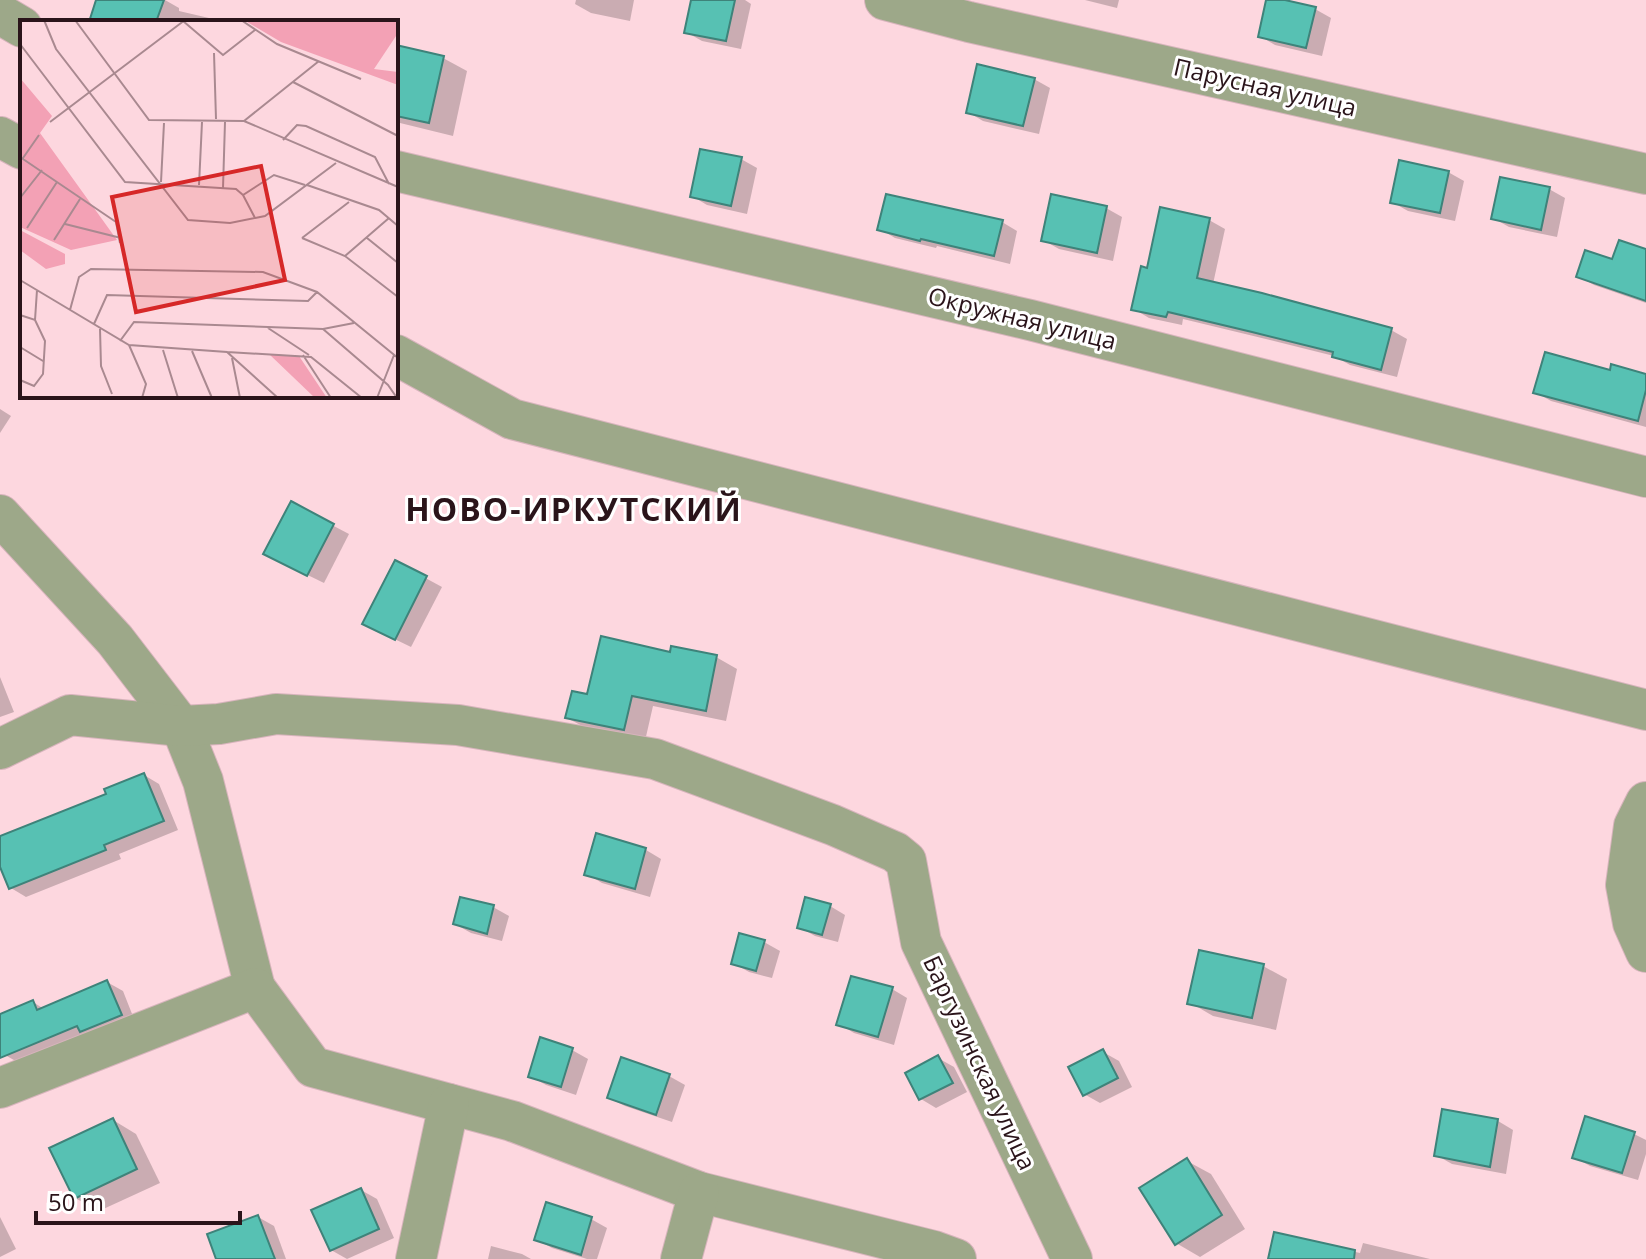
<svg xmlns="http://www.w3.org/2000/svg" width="1646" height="1259" font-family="'Open Sans',sans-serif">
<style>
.shadow{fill:#0003}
.building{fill:#57c1b3;stroke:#3e837a;stroke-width:2}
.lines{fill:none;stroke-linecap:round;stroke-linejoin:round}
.minor-casing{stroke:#d7b4bc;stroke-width:42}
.minor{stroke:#9da889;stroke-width:40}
.labels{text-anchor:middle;stroke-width:6;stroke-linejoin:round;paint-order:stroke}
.street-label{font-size:24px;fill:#2a141a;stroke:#fff}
.district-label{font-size:32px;font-weight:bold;letter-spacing:2px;fill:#2a141a;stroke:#fff}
.inset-road{fill:none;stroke:#a98990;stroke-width:2}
.view{fill:#d62828;fill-opacity:0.15;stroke:#d62828;stroke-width:4}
.inset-edge{fill:none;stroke:#2a141a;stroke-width:4}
</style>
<rect width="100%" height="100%" fill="#fdd7df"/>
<!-- shadow -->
<g class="shadow">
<path d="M99 0H165L179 8V11L209 18 217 22H91Z"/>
<path d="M576 0H634L630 21 591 13 575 4Z"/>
<path d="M693 0H745L751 4 741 49 702 41 686 32Z"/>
<path d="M1085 0H1119L1117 8Z"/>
<path d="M1268 0H1277L1315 9 1331 18 1322 56 1275 45 1260 36Z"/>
<path d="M396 47 443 58 467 71 453 136 396 122Z"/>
<path d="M1034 79 1050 88 1039 134 983 121 968 112Z"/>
<path d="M741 159 757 168 747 214 707 205 692 196Z"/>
<path d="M1448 172 1464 181 1455 221 1408 211 1392 202Z"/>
<path d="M1549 189 1565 198 1557 237 1509 227 1493 218Z"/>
<path d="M1106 208 1122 217 1113 261 1059 249 1043 240Z"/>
<path d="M1209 220 1225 229 1213 284 1391 330 1407 339 1397 377 1350 365 1334 356 1270 340 1183 319 1182 325 1149 318 1134 309 1149 270Z"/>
<path d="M1002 222 1017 231 1010 264 937 246 936 248 895 238 880 229Z"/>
<path d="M1646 251V303L1594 285 1578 276Z"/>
<path d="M1611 372 1646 376V427L1551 401 1535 392Z"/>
<path d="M0 409 11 416 0 433Z"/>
<path d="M292 504 349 534 324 583 281 562Z"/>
<path d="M396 562 442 587 411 647 380 632Z"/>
<path d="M672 654 716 657 737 669 726 721 653 706 645 741 588 729 567 718 589 696Z"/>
<path d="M0 677 14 712 0 717Z"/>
<path d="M144 775 159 784 178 830 119 854 121 859 26 897 11 888 0 862V838L108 795Z"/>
<path d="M597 836 646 850 661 859 650 897 602 883 587 874Z"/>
<path d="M830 906 845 915 838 942 815 936 799 927Z"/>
<path d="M493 907 509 916 502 941 471 933 455 924Z"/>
<path d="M764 942 780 951 772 978 749 972 733 963Z"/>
<path d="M1263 966 1287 979 1276 1030 1213 1016 1189 1002Z"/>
<path d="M107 982 123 991 136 1024 21 1064 5 1055 0 1043V1016L33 1002 44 1009Z"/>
<path d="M892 989 907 998 894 1045 854 1033 839 1024Z"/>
<path d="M572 1050 588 1059 576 1095 546 1085 530 1076Z"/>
<path d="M1103 1052 1119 1061 1132 1087 1100 1103 1084 1094Z"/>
<path d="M938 1058 954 1067 967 1092 936 1108 921 1099Z"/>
<path d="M622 1060 669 1076 685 1085 672 1122 625 1106 609 1098Z"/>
<path d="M113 1120 136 1134 160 1183 99 1211 75 1198Z"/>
<path d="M1498 1121 1513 1130 1506 1174 1452 1164 1436 1155Z"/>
<path d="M1634 1134 1646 1140V1154L1638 1180 1590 1166 1574 1157Z"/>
<path d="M1187 1161 1211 1174 1245 1229 1200 1257 1176 1243Z"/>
<path d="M361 1190 377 1199 394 1238 347 1259 331 1250Z"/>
<path d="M547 1205 591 1219 607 1228 597 1259H587L552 1248 536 1239Z"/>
<path d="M0 1217 16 1249 0 1257Z"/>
<path d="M258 1217 274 1226 286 1259H218Z"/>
<path d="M1276 1234 1360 1253 1363 1243 1430 1259H1270Z"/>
<path d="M491 1246 522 1254 531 1259H488Z"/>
</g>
<!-- building -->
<g class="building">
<path d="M96 0H164L156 22H89Z"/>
<path d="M691 0H735L726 41 684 33Z"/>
<path d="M1266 0H1285L1316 7 1306 48 1258 37Z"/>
<path d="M396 45 444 56 429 123 396 116Z"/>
<path d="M977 64 1035 78 1023 126 966 113Z"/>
<path d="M700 149 742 157 731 206 690 197Z"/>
<path d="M1399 160 1449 171 1440 213 1390 203Z"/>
<path d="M1500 177 1550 187 1541 230 1491 219Z"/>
<path d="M886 194 1003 220 994 256 921 239 920 241 877 230Z"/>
<path d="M1051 194 1107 206 1097 253 1041 241Z"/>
<path d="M1160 207 1210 218 1197 278 1262 293 1392 328 1381 370 1332 357 1333 352 1252 332 1168 312 1166 317 1131 310 1141 266 1147 268Z"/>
<path d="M1619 240 1646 249V301L1576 277 1585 250 1612 259Z"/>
<path d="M1545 352 1610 370 1611 364 1646 374V390L1638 421 1533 393Z"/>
<path d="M291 501 334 524 307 576 263 554Z"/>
<path d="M395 560 427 576 395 640 362 624Z"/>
<path d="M601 636 670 652 671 646 717 655 706 711 632 696 624 730 565 718 572 691 587 694Z"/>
<path d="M144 773 164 821 104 845 106 850 9 889 0 867V836L106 794 104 789Z"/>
<path d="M596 833 646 848 635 889 584 875Z"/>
<path d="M460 897 494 905 487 934 453 924Z"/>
<path d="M805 897 831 904 822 935 797 928Z"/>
<path d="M739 933 765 940 756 971 731 964Z"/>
<path d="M1199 950 1264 964 1252 1018 1187 1004Z"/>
<path d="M851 976 893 987 878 1037 836 1025Z"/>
<path d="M107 980 122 1015 80 1032 77 1026 0 1058V1014L33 1000 37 1010Z"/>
<path d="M540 1037 573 1048 561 1087 528 1077Z"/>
<path d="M1103 1049 1118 1078 1083 1096 1068 1067Z"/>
<path d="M938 1055 953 1083 919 1100 905 1073Z"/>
<path d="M621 1057 670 1074 656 1115 607 1098Z"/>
<path d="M1442 1109 1498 1119 1490 1167 1434 1156Z"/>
<path d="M1585 1116 1635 1132 1622 1173 1572 1158Z"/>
<path d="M113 1118 137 1169 74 1199 49 1148Z"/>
<path d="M1187 1158 1222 1215 1175 1245 1139 1188Z"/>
<path d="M361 1188 379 1229 330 1251 311 1210Z"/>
<path d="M546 1202 592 1217 581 1255 534 1240Z"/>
<path d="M258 1215 275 1259H216L207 1234Z"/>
<path d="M1274 1232 1355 1250 1354 1259H1268Z"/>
</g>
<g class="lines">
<!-- minor casing -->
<g class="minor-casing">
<g id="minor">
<path d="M885 0 969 22 1646 174"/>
<path d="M0 14 22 27"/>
<path d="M0 137 22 149"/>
<path d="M396 171 1030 320 1646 477"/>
<path d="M396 355 512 419 1646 710"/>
<path d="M0 515 115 640 181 726 203 781 255 988"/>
<path d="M0 749 70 715 181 726 219 724 276 714 458 725 655 759 833 825 895 852 906 861 921 942 1072 1259"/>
<path d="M1646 802 1634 826 1626 885 1633 923 1646 952"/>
<path d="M0 1088 255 988 313 1067 512 1121 699 1192 934 1251 956 1259"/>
<path d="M416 1259 449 1104"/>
<path d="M681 1259 699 1192"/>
</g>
</g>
<!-- minor -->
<use href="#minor" class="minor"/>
</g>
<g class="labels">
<!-- street labels -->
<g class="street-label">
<text transform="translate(1265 88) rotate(13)" y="8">Парусная улица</text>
<text transform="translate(1022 319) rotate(14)" y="8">Окружная улица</text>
<text transform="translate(979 1063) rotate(65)" y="8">Баргузинская улица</text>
</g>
<!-- district labels -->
<g class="district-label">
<text x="574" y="521">НОВО-ИРКУТСКИЙ</text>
</g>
</g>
<!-- overview -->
<g transform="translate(20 20)">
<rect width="378" height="378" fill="#fdd7df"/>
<path d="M224 0H378V13L354 49 378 52V65L261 22ZM0 58 32 96 20 113 97 220 51 230 0 207ZM0 210 45 234V244L26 249 0 230ZM249 334 279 336 307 378H295Z" fill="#f3a1b5"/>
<path class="inset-road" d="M24 0 36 29 168 200 210 203 245 196 316 143M55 0 129 100 224 101 378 167M221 0 257 24 341 59M163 1 203 35 235 10M0 24 105 162 216 169 223 175 254 155 285 165M194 33 196 99M273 62 378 116M224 101 299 41M30 102 165 0M263 120 277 105 286 106 355 137 369 164M0 137 96 202 100 223M3 138 19 115M141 162 144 103M179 165 182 102M287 165 359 190 378 206M203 168 205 102M223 175 235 198M0 178 22 150M45 204 101 218M7 208 37 162M282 218 325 236 378 277M282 218 329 182M347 218 378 243M34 220 60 179M325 236 369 198M0 260 109 325 207 332 258 378M50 290 59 257 71 249 243 252 297 272 378 338M0 295 15 300 17 270M74 304 87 275 288 281 297 272M248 308 289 335M80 309 81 346 92 374M303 309 368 365 377 378M100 321 114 302 303 309 334 303M109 325 126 364 122 378M0 327 23 341M143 330 158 378M172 331 192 378M207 332 291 337 342 378M283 335 311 378M212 338 220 378M0 360 14 366 23 354 25 321 15 300M357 378 374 335"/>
<path class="view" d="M241 146 265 260 116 292 92 177Z"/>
<rect width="378" height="378" class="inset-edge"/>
</g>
<!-- scale -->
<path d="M36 1211v12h204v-12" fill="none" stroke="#2a141a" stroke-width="4"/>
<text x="48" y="1211" font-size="24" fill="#2a141a" stroke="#ffffff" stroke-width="6" paint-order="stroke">50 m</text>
</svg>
